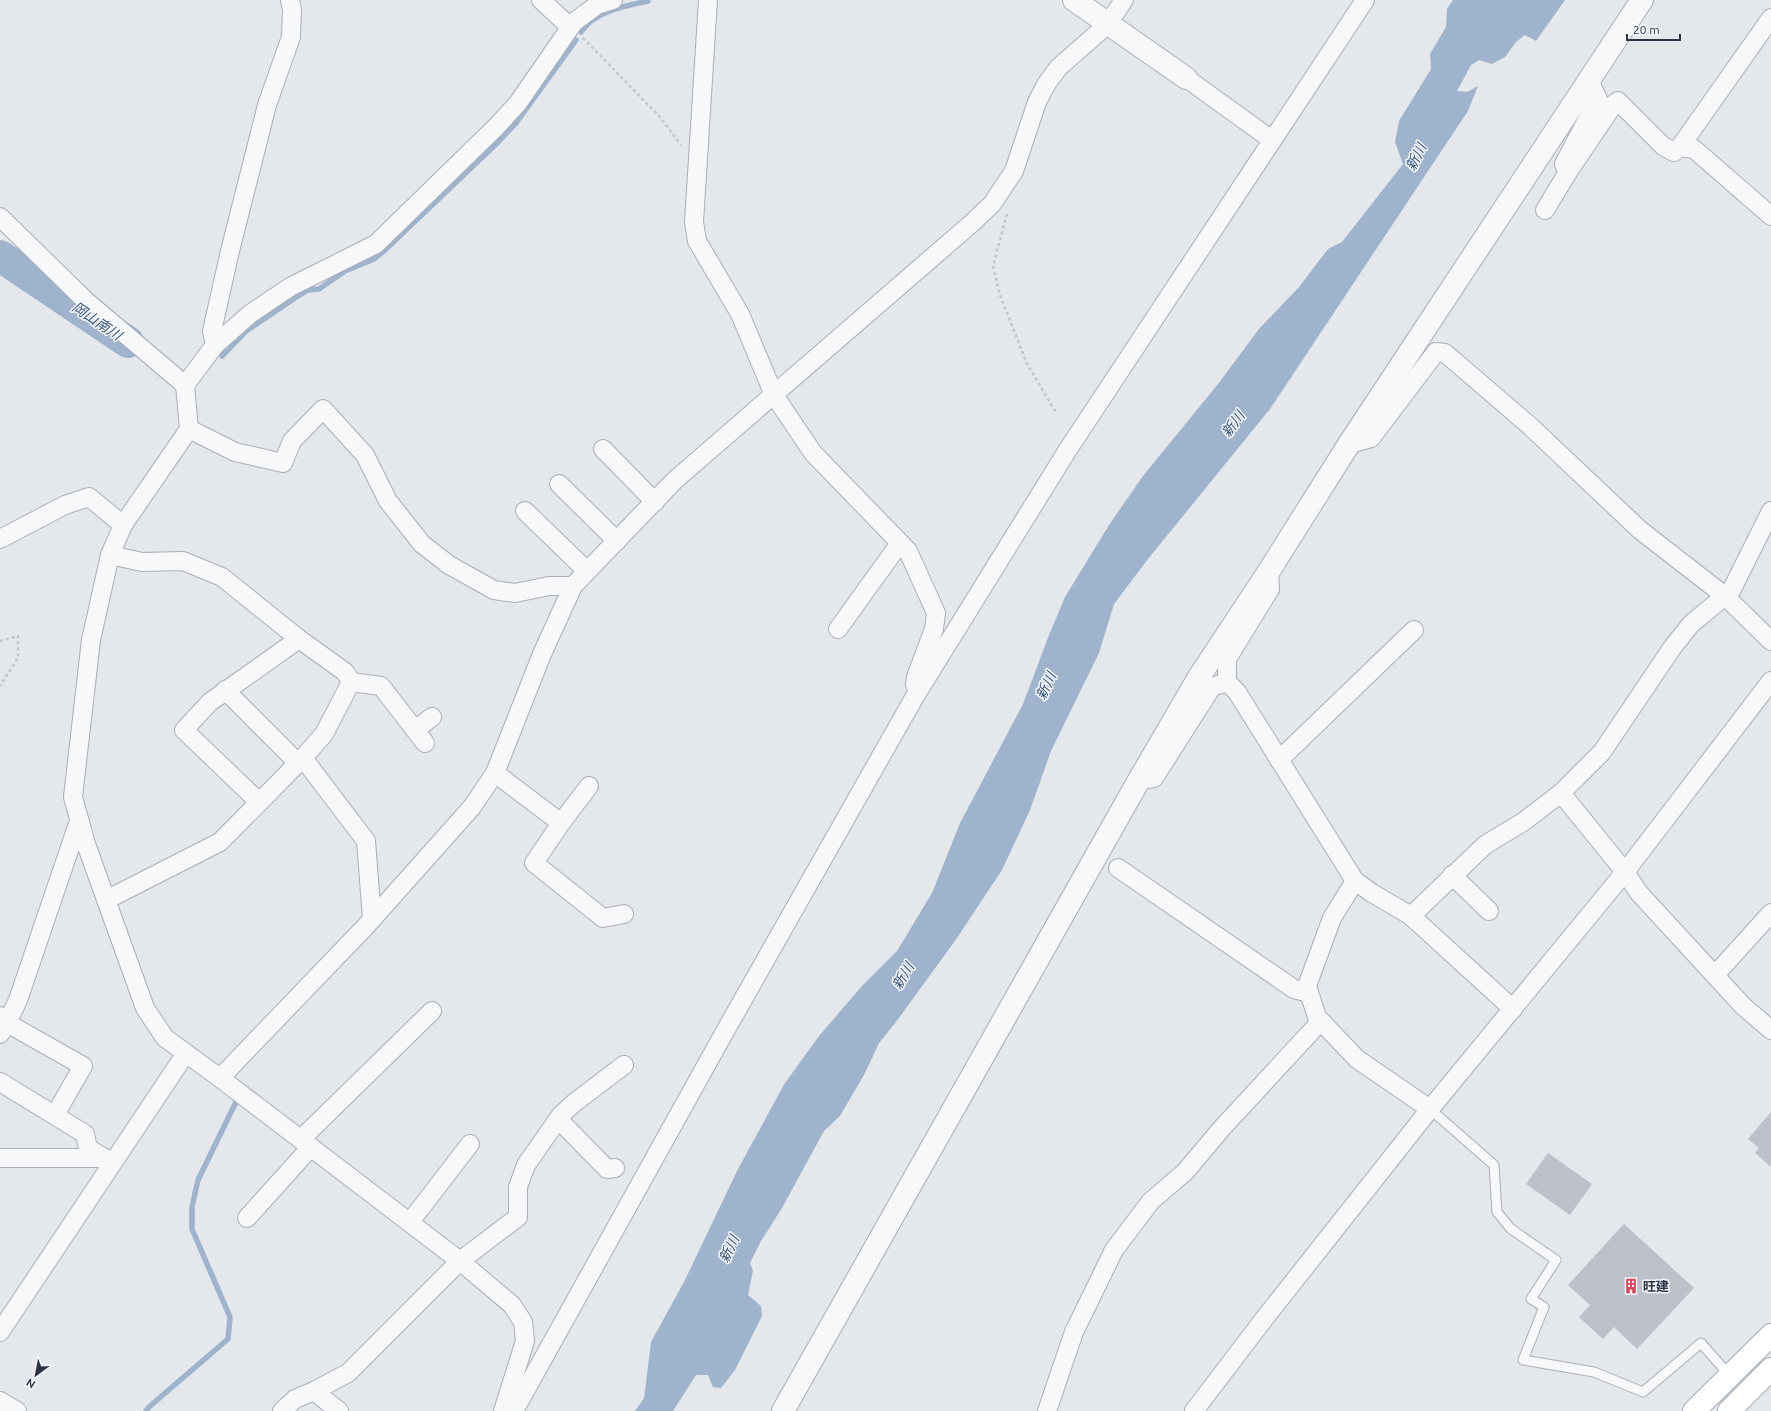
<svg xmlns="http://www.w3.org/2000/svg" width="1771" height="1411" font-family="Ubuntu,'Noto Sans JP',sans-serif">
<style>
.water{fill:#9fb4cc}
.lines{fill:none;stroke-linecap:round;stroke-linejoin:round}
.stream{stroke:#9fb4cc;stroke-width:5.5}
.river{stroke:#9fb4cc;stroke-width:32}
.building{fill:#bbc0ca}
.service-casing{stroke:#a9aeb7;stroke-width:11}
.minor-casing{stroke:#a9aeb7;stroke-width:20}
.tertiary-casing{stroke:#a9aeb7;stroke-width:24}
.primary-casing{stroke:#a3abb8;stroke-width:24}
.path{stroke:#c2c5cb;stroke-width:2.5;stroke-dasharray:3 3;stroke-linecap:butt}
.service{stroke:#f7f8fa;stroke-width:9}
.minor{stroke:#f7f8fa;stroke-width:18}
.tertiary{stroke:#f7f8fa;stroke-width:22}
.primary{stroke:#fff;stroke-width:22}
.labels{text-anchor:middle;stroke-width:3;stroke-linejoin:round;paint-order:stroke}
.poi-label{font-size:13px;font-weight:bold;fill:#2b3445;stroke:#f4f6f9;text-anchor:start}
.water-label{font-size:14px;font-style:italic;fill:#34527a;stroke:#f4f6f9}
</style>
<rect width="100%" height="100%" fill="#e4e7ec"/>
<!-- water -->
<path class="water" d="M1453 0H1565L1536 41 1525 35 1516 42 1505 57 1492 64 1479 60 1471 65 1457 91 1467 92 1478 86 1468 111 1270 409 1148 559 1114 604 1099 653 1051 751 1030 810 1002 870 957 938 896 1022 879 1043 865 1073 840 1116 824 1131 782 1208 761 1241 750 1263 753 1271 748 1295 761 1306 762 1316 735 1370 721 1388 713 1387 708 1375H696L673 1411H635L644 1398 651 1342 685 1280 738 1169 785 1083 819 1036 862 986 897 951 932 893 960 823 1023 704 1049 635 1065 597 1109 525 1143 476 1218 384 1259 329 1299 287 1328 249 1342 242 1403 164 1395 142 1399 121 1431 69 1430 54 1446 27 1447 9Z"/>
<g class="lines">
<!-- stream -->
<g class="stream">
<path d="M581 32C595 11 625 6 648 1"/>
<path d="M222 356 246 331 295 298 308 290 319 289 345 271 374 259 385 250 495 145 516 123 576 40"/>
<path d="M146 1411 149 1407 228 1339 230 1317 192 1229V1207L198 1180 237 1100"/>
</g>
<!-- river -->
<path class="river" d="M0 256 128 342"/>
</g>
<!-- building -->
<g class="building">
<path d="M1771 1112V1167L1755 1153 1759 1148 1748 1139Z"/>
<path d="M1548 1153 1592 1184 1570 1215 1526 1184Z"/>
<path d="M1624 1224 1694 1288 1637 1349 1614 1327 1603 1339 1579 1317 1590 1305 1568 1285Z"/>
</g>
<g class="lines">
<!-- service casing -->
<g class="service-casing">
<path id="service" d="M1430 1109 1494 1165 1497 1212 1511 1229 1556 1260 1531 1299 1544 1307 1523 1360 1594 1372 1643 1392 1701 1343 1730 1376"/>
</g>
<!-- minor casing -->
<g class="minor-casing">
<g id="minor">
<path d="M541 0 570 27"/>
<path d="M708 0 694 222 697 241 740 314 774 395 813 453 908 551 936 613 934 629 916 677 915 685"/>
<path d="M1186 78 1272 140"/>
<path d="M1589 80 1598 99 1564 164 1568 172 1614 104 1618 101 1663 146 1674 152 1680 147 1694 149 1771 216"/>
<path d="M1680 147 1771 18"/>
<path d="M1545 210 1568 172"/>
<path d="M0 217 86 301 185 385"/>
<path d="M215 345 212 331 230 251 267 105 291 37 292 10 290 0"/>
<path d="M189 429 235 452 283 463 292 441 323 409 365 455 388 501 422 544 449 565 494 590 515 593 549 586H573"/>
<path d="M1349 444 1371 438 1436 352 1445 353 1530 426 1640 530 1725 596 1771 641"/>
<path d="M603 449 655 502"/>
<path d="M559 484 617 541"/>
<path d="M525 511 587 571"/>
<path d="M1771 511 1731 591 1691 624 1672 648 1602 752 1561 793 1625 872 1639 893 1743 1006 1771 1030"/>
<path d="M0 539 65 505 89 497 123 525"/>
<path d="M110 555 142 562 183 561 222 577 299 639 345 672 351 682 324 734 303 758 366 841 372 919"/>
<path d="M838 629 900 543"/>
<path d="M351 682 381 686 425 743"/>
<path d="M1227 682V659L1270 589 1269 571"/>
<path d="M225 690 298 763"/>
<path d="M415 730 432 717"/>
<path d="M1279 760 1414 630"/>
<path d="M495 773 561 823 534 863 603 918 624 914"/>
<path d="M1139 780 1154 778 1212 687 1227 682 1237 692 1355 881 1372 893 1411 916 1513 1009"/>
<path d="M259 802 184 730 210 702 299 639"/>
<path d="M561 823 589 786"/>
<path d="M1118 868 1294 989 1309 993"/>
<path d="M1452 875 1489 911"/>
<path d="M1355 881 1332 918 1307 986 1317 1017 1357 1059 1430 1109"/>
<path d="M106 900 220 842 303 758"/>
<path d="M1411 916 1485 845 1523 822 1561 793"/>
<path d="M1715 975 1771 913"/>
<path d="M0 1016 7 1023 18 1000 79 821"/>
<path d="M0 1034 7 1023 83 1066 55 1115"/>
<path d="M220 1078 366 926 472 807 495 773 542 654 573 586 675 480 972 223 992 204 1014 171 1037 102 1047 83 1059 67 1107 25 1124 0"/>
<path d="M0 1082 85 1134 88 1148 104 1158"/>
<path d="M558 1119 607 1169 615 1168"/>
<path d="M301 1139 432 1011"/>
<path d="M0 1158H105"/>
<path d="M247 1218 311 1147"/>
<path d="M410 1222 470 1144"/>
<path d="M0 1332 186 1053"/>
<path d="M314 1391 348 1373 460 1261 518 1217V1187L526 1165 561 1115 574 1103 624 1065"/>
<path d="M0 1401 17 1411"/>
<path d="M282 1411 295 1399 314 1391 339 1411"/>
<path d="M503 1411 525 1341 523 1322 512 1305 460 1261 220 1078 165 1038 145 1008 86 844 73 797 91 640 110 555 123 525 189 429 185 385 215 345 250 314 290 287 376 244 496 127 518 103 574 22 597 5 613 0"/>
<path d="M514 1411 728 1026 914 698 1067 451 1365 0"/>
<path d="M1047 1411 1074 1332 1114 1250 1151 1201 1185 1172 1222 1128 1321 1021"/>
<path d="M1194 1411 1264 1319 1430 1109 1625 872 1771 681"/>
</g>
</g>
<!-- tertiary casing -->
<g class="tertiary-casing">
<g id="tertiary">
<path d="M1074 0 1186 78"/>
<path d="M783 1411 1139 780 1199 677 1269 571 1349 444 1642 0"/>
</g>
</g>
<!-- primary casing -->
<g class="primary-casing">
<g id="primary">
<path d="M1694 1411 1771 1335"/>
<path d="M1729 1411 1771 1369"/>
</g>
</g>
<!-- path -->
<g class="path">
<path d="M583 38 660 117 681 145"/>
<path d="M1007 214 993 266 1000 295 1027 364 1057 414"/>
<path d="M0 641 18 636V658L0 686"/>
</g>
<!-- service -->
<use href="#service" class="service"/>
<!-- minor -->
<use href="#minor" class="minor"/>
<!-- tertiary -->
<use href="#tertiary" class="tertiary"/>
<!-- primary -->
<use href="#primary" class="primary"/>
</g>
<!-- icons -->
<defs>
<g id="building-bare" transform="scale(1.2)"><path d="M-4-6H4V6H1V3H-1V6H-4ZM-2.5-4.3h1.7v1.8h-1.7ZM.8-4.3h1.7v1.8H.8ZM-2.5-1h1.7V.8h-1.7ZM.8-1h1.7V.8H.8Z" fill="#d1495b" stroke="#f4f6f9" stroke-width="2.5" paint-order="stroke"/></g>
</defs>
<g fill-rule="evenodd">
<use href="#building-bare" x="1631" y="1286"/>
</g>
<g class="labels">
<!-- poi labels -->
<g class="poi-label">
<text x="1643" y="1291">旺建</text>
</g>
<!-- water labels -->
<g class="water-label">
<text transform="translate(1416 157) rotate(-64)" y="5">新川</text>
<text transform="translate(97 321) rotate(34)" y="5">岡山南川</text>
<text transform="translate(1233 424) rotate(-54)" y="5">新川</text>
<text transform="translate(1046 686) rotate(-65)" y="5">新川</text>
<text transform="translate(903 976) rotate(-59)" y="5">新川</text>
<text transform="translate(729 1249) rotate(-65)" y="5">新川</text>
</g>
</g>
<!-- north arrow -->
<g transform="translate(36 1375) rotate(212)" stroke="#f4f6f9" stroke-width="3" paint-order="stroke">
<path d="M0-3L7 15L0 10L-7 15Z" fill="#2b3445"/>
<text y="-6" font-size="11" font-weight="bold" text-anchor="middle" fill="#2b3445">N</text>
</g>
<!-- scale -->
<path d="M1627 34v6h53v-6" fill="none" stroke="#2b3445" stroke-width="2"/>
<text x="1633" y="34" font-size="12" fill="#2b3445" stroke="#f4f6f9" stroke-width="3" paint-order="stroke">20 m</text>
</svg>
